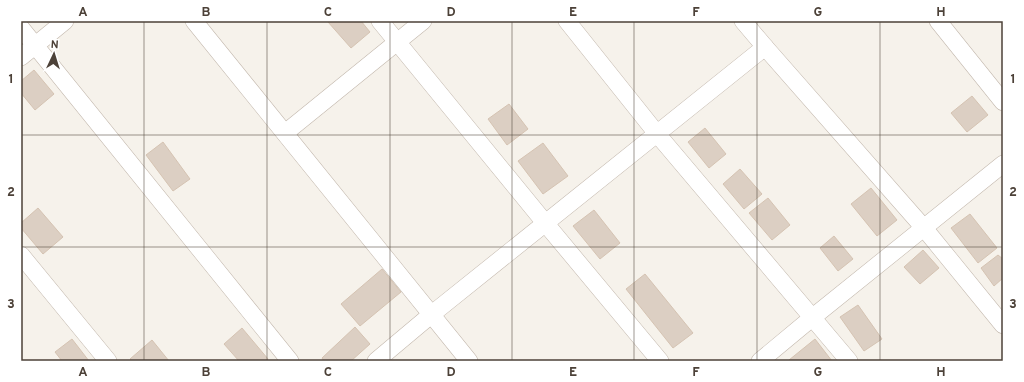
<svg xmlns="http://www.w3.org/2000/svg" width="1024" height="382" font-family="Overpass,sans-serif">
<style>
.building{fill:#dccfc3;stroke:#d5c3b2}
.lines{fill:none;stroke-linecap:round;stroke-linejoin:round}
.minor-casing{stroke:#c3b8ad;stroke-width:18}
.minor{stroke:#fff;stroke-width:17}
.grid{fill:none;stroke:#4c4138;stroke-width:1;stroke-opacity:0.55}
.neatline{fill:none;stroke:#4c4138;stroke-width:1.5}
.grid-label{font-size:13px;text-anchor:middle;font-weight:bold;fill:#4c4138}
</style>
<rect width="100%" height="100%" fill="#f6f2eb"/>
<!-- building -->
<g class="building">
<path d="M329 21H361L370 32 351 48 328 22Z"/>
<path d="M34 70 54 94 35 110 21 93V81Z"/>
<path d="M972 96 988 115 967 132 951 113Z"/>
<path d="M509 104 528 129 507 145 488 119Z"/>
<path d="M705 128 726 154 709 168 688 142Z"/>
<path d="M163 142 190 179 173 191 146 155Z"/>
<path d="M543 143 568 176 543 194 518 161Z"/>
<path d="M740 169 762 194 744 209 723 184Z"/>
<path d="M871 188 897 220 877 236 851 204Z"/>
<path d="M768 198 790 225 772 240 749 213Z"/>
<path d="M38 208 63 237 43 254 21 228V223Z"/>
<path d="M594 210 620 243 600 259 573 226Z"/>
<path d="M970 214 997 248 978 263 951 228Z"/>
<path d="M834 236 853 259 838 271 820 248Z"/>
<path d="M923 250 939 268 920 284 904 267Z"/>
<path d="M998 255 1003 259V278L994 286 981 268Z"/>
<path d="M382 269 401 292 360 326 341 304Z"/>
<path d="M645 274 693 333 673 348 626 289Z"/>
<path d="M858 305 882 339 864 351 840 317Z"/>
<path d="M355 327 370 344 351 361H324L322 358Z"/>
<path d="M242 328 268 359 266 361H239L224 344Z"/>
<path d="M72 339 89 361H62L55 352Z"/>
<path d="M815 339 832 361H790L789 360Z"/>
<path d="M152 340 169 361H132L130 359Z"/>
</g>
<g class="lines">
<!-- minor casing -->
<g class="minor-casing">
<g id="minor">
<path d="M194 21 469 361"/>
<path d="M380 21 546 224 660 361"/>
<path d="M567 21 658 135 849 361"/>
<path d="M743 21 765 47 924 228 1003 325"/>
<path d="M938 21 1003 102"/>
<path d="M21 28 290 361"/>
<path d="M21 57 65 21"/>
<path d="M285 133 423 21"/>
<path d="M21 255 108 361"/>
<path d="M376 361 432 314 765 47"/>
<path d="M760 361 813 317 1003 164"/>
</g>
</g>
<!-- minor -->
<use href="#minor" class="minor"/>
</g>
<!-- grid -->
<path class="grid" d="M144 21V361M267 21V361M390 21V361M512 21V361M634 21V361M757 21V361M880 21V361M21 135H1003M21 247H1003"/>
<!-- border -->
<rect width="1024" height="382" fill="none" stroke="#ffffff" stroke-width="44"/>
<!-- north arrow -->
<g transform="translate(54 54) rotate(4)" stroke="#ffffff" stroke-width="3" paint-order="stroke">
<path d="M0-3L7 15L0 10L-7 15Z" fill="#4c4138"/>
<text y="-6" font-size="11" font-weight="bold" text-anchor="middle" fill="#4c4138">N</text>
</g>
<rect x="22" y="22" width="980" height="338" class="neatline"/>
<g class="grid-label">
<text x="83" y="16">A</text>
<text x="206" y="16">B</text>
<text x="328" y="16">C</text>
<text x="451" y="16">D</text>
<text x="573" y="16">E</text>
<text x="696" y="16">F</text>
<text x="818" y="16">G</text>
<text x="941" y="16">H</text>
<text x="11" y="83">1</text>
<text x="1013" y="83">1</text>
<text x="11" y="196">2</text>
<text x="1013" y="196">2</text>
<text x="11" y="308">3</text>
<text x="1013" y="308">3</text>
<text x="83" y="376">A</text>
<text x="206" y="376">B</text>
<text x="328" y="376">C</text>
<text x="451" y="376">D</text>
<text x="573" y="376">E</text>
<text x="696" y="376">F</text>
<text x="818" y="376">G</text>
<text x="941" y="376">H</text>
</g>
</svg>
